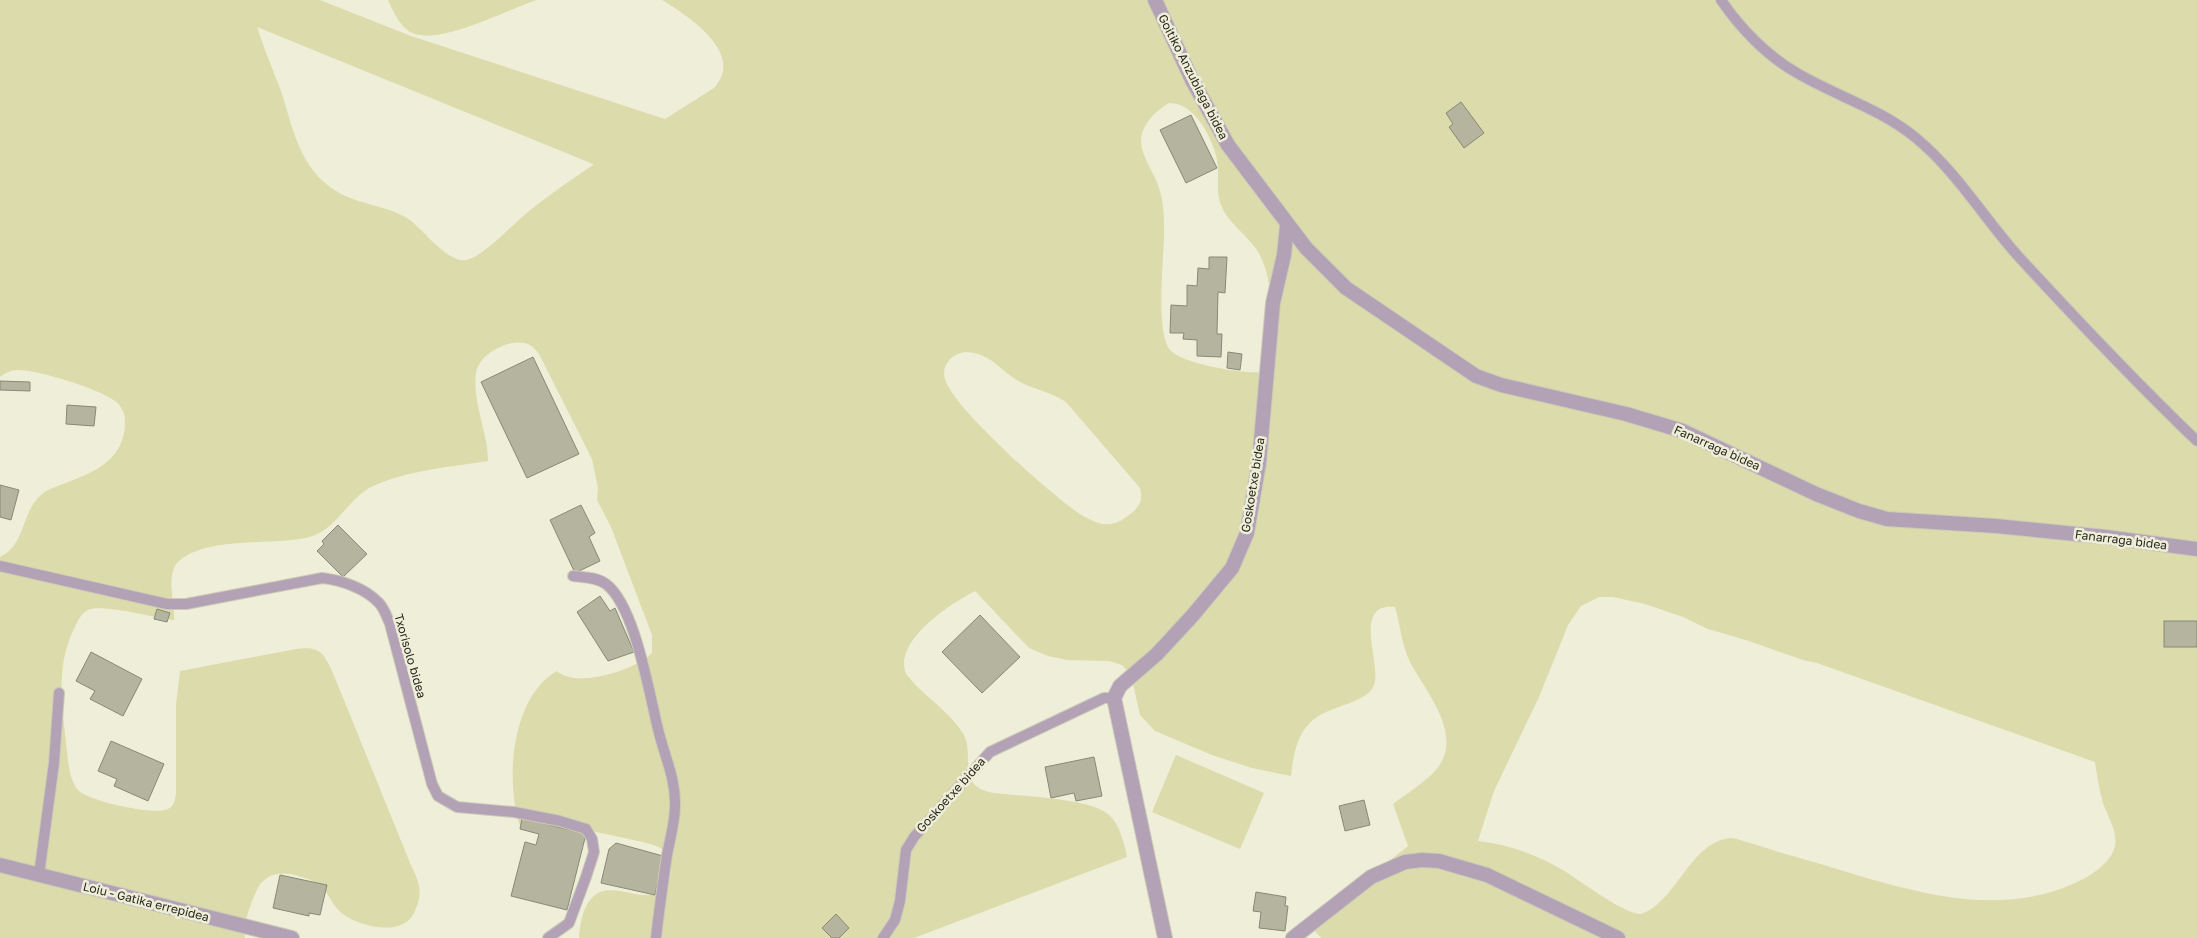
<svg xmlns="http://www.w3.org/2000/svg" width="2197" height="938" font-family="'Golos Text',sans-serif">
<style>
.green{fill:#dbdbab;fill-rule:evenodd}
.building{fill:#b5b59f;stroke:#888974}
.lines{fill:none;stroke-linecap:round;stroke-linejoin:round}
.service-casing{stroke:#cbcbb8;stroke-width:12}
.minor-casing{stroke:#cbcbb8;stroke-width:16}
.tertiary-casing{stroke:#cbcbb8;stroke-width:16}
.service{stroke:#b3a2b6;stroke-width:10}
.minor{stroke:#b3a2b6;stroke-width:14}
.tertiary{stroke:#b3a2b6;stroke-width:14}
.labels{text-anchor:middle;stroke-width:5;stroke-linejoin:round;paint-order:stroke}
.street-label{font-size:12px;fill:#27271f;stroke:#efefd9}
</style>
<rect width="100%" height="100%" fill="#efefd9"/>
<!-- green -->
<g class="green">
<path d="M0 0H320L411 36 665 119 714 88C746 53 688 16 662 0H2197V938H1321L1309 925 1408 846 1393 804C1407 793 1423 784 1435 771 1466 737 1426 692 1410 662 1402 646 1400 624 1395 607 1351 602 1382 665 1374 685 1366 705 1326 705 1310 723 1296 736 1293 758 1291 776L1252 768 1212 755 1155 731 1140 715 1131 675 1122 665 1109 661 1067 660 1048 656 1029 648 975 591C950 604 893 641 906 674 923 696 950 711 964 735 972 751 963 774 976 786 984 793 996 793 1005 794 1030 797 1092 799 1109 815 1120 825 1124 843 1127 857L914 938H579C580 924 583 905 594 896 611 880 643 903 660 892 668 887 671 877 671 869 671 860 669 854 662 849 654 844 643 842 633 840 596 831 558 824 520 826 505 781 511 697 557 671 575 689 636 670 652 653V635L611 527 597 500 598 488 592 459 539 354C535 349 531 344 524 343 507 339 478 355 476 373 472 403 488 431 488 461 450 467 409 470 373 486 346 499 337 532 305 538 270 545 206 537 179 561 165 574 175 603 174 620 156 618 100 603 88 610 80 614 77 623 73 631 56 667 62 705 66 743 68 757 68 778 78 790 87 801 156 816 168 809 175 805 175 799 176 793V705L180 671 296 649C320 646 323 652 333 673L410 863C419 882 424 892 414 913 403 937 360 927 343 914 333 907 330 895 322 887 317 882 311 880 305 878 285 870 263 871 255 894 250 906 242 926 245 938H0V557C26 545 21 512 41 495 49 488 59 486 68 482 98 471 126 457 125 420 125 413 121 405 115 401 97 388 39 370 17 370 11 370 5 373 0 377ZM257 27 593 164V165C571 180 549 195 528 212 514 223 483 257 466 260 449 264 424 231 410 220 388 205 358 205 336 191 299 168 293 128 281 91 273 70 264 49 257 27ZM1169 103C1194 102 1213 138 1217 160 1220 175 1215 190 1221 205 1228 223 1246 234 1257 250 1274 276 1272 323 1275 354L1261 372C1243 374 1182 364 1170 350 1155 331 1164 259 1164 233 1164 218 1164 203 1159 188 1154 172 1142 158 1141 142 1141 124 1156 111 1169 103ZM964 352C992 352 1000 372 1022 383 1037 390 1053 393 1066 402L1140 488C1143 498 1141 504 1134 511 1125 519 1115 526 1103 524 1097 523 1091 520 1085 517 1059 503 951 406 945 379 941 365 951 355 964 352ZM1599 597H1613L1645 604 1683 617 1708 629 1749 641 1803 660 1817 663 2095 762C2097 775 2099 789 2103 803 2107 815 2118 832 2115 846 2111 863 2091 876 2075 883 1981 926 1877 878 1785 854 1775 851 1737 838 1731 838 1690 841 1677 902 1641 914 1621 913 1580 880 1561 869 1535 854 1507 844 1478 841L1494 791 1539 697 1568 625 1581 606Z"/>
<path d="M388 0H537C508 9 437 47 410 32 399 25 393 11 388 0Z"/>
<path d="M1176 755 1264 793 1240 849 1152 812Z"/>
</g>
<!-- building -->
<g class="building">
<path d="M1461 102 1484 133 1464 148 1449 127 1453 124 1446 113Z"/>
<path d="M1191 115 1217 168 1186 183 1160 130Z"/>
<path d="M1209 257H1227L1225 293 1218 292 1217 334H1222L1221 357 1197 356V340L1183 339 1184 333H1170L1171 305 1187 306V285L1197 286 1198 268 1209 269Z"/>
<path d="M1228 352 1242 354 1240 370 1227 368Z"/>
<path d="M533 357 579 454 527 478 481 382Z"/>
<path d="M0 381 30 382V391L0 390Z"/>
<path d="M67 405 96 407 94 426 66 424Z"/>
<path d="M0 485 19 490 11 520 0 517Z"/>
<path d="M581 505 595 533 589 537 600 561 575 573 550 520Z"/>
<path d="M338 525 367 554 343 577 317 551 324 544 322 541Z"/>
<path d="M600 596 610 611 615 608 634 652 608 661 577 612Z"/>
<path d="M157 609 170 613 167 622 154 619Z"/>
<path d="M980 615 1020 657 982 693 942 652Z"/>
<rect x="2164" y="621" width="33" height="26"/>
<path d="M91 652 142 679 123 716 90 699 95 691 76 681Z"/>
<path d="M111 741 164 764 148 801 114 786 117 779 98 771Z"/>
<path d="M1094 757 1102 796 1076 801 1074 793 1051 798 1045 767Z"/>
<path d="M1364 800 1370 825 1345 831 1339 806Z"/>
<path d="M522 818 586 834 567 910 511 896 525 842 536 845 539 834 520 829Z"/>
<path d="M616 843 663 856 655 895 601 883 609 849Z"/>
<path d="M280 875 327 885 320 915 309 913V916L273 908Z"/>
<path d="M1256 892 1286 897 1285 906H1288L1285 931 1259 928 1261 912 1253 911Z"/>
<path d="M836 914 849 928 839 938H832L822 928Z"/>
</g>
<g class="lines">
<!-- service casing -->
<g class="service-casing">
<g id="service">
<path d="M1721 0C1740 28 1767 56 1797 73 1836 96 1881 109 1916 138 1956 171 1984 218 2018 256 2076 319 2135 382 2197 441"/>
<path d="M0 566 167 604H186L322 578C341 580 365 588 379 603 384 608 387 617 390 624L432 784 438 796 457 807 514 812 560 821 586 829 592 839 594 852 586 877 569 923 548 938"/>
<path d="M573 576C583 577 597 577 606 584 635 606 649 693 658 729 664 755 676 779 675 806 675 822 670 839 667 855 663 883 659 910 656 938"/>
<path d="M39 875 54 763 59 693"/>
<path d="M883 938 895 920 900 901 906 850 914 837 990 752 1104 698H1114"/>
</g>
</g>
<!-- minor casing -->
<g class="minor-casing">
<g id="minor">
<path d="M1155 0 1192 80 1228 145 1306 248 1346 288 1476 376 1501 385 1626 414 1683 431 1816 494 1859 511 1887 519 1996 526 2106 537 2197 549"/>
<path d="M1165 938 1114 698 1120 686 1157 654 1193 615 1232 568 1247 533 1259 463 1273 303 1284 255 1287 225"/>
</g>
</g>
<!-- tertiary casing -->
<g class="tertiary-casing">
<g id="tertiary">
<path d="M0 865 292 938"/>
<path d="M1293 938 1371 877 1405 862 1422 860 1439 861 1487 875 1618 938"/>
</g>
</g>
<!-- service -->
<use href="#service" class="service"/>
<!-- minor -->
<use href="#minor" class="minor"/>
<!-- tertiary -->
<use href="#tertiary" class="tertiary"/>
</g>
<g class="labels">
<!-- street labels -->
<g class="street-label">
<text transform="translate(1193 77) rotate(63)" y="4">Goitiko Anzubiaga bidea</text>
<text transform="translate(1717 448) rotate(24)" y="4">Fanarraga bidea</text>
<text transform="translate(1253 485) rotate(-81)" y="4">Goskoetxe bidea</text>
<text transform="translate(2121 540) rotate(7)" y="4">Fanarraga bidea</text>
<text transform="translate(410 656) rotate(74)" y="4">Txorisolo bidea</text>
<text transform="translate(951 795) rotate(-48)" y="4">Goskoetxe bidea</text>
<text transform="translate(146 902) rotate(14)" y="4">Loiu - Gatika errepidea</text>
</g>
</g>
</svg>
